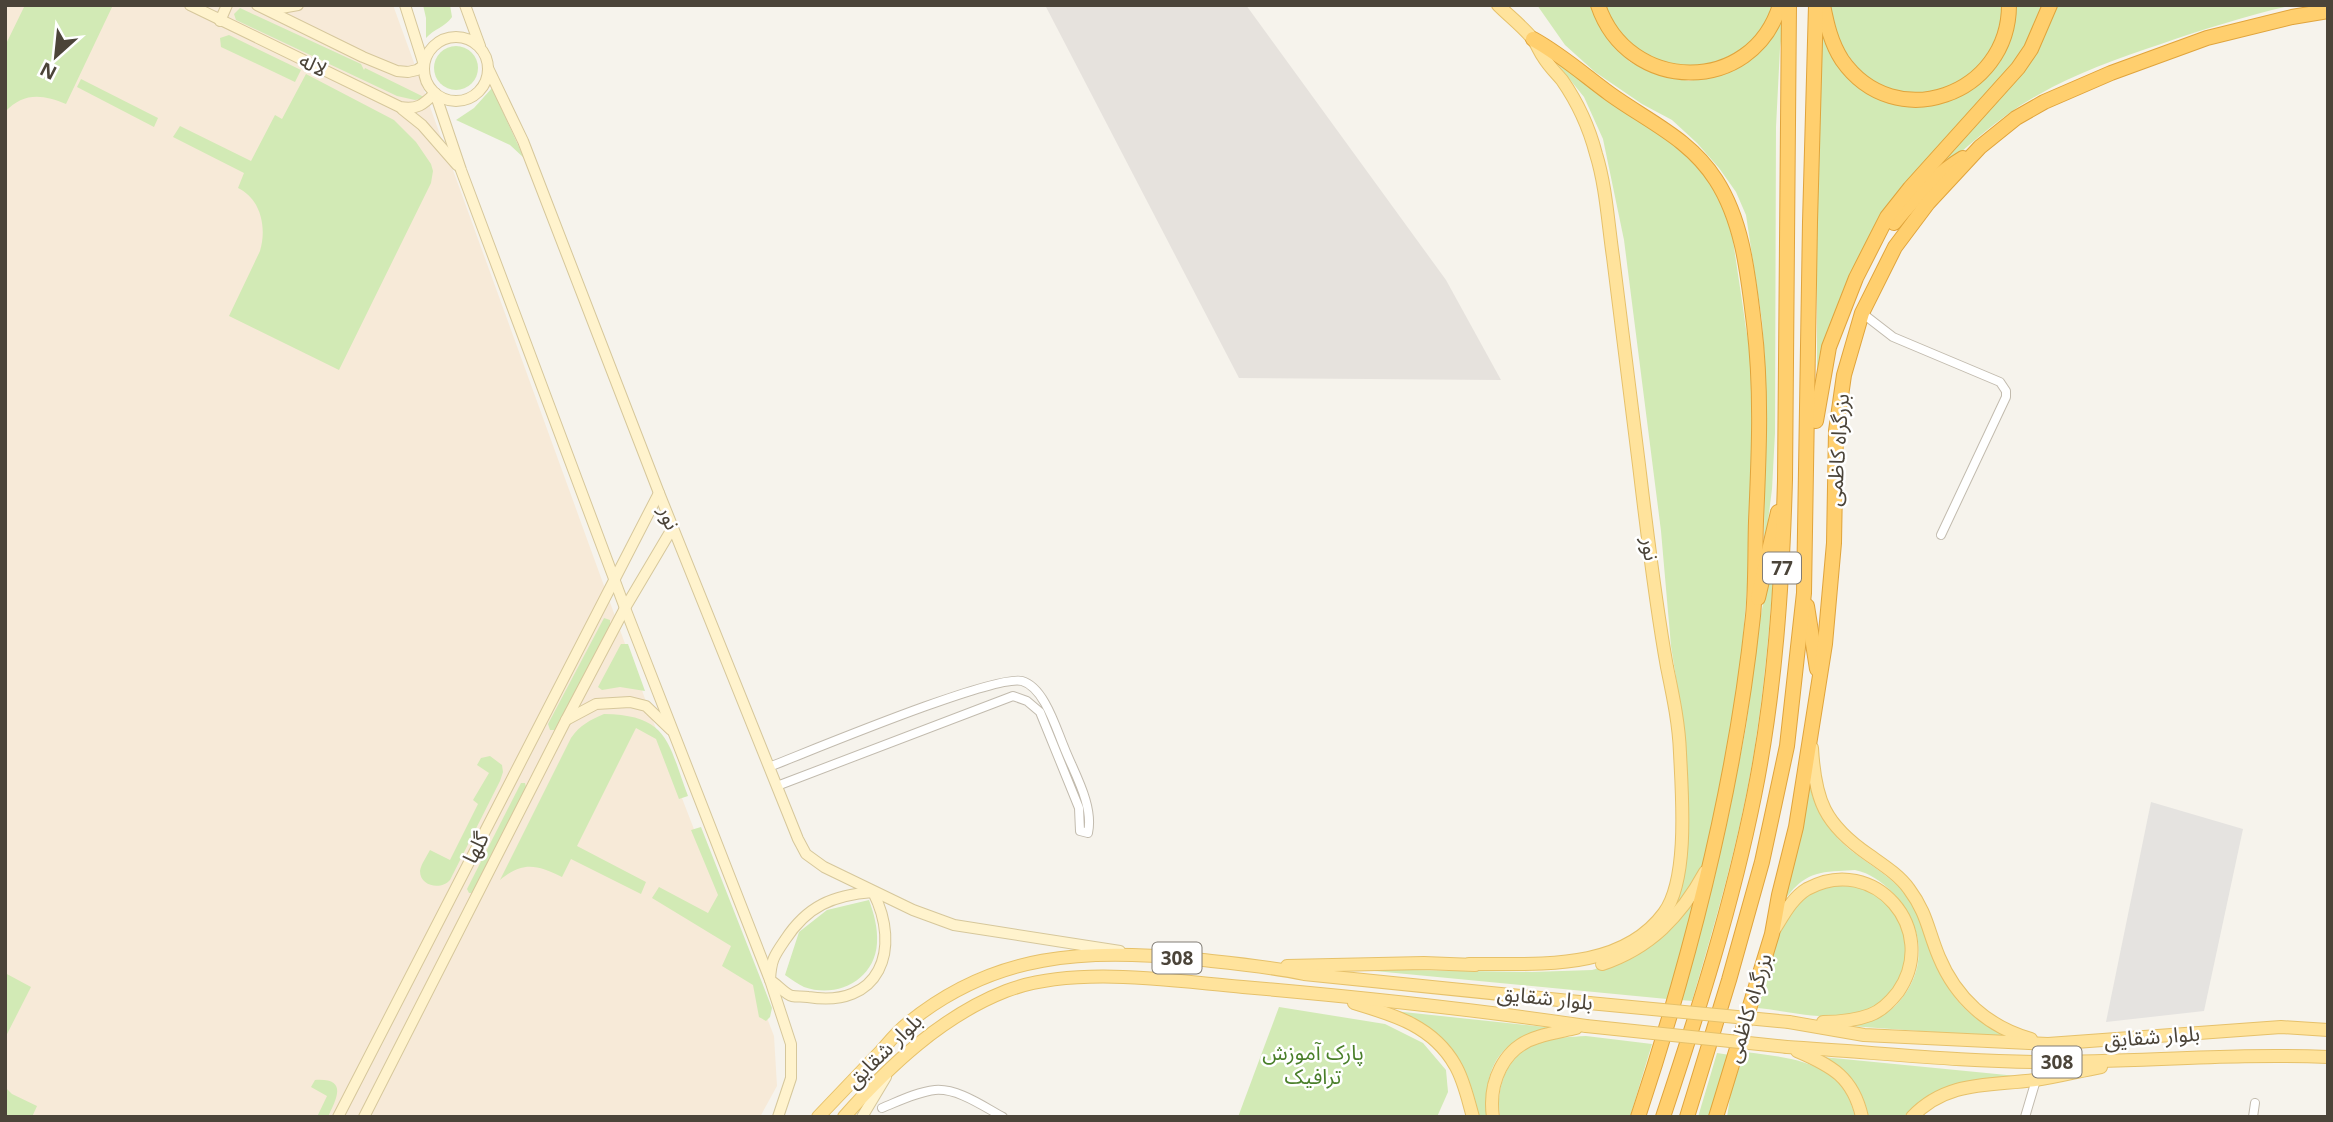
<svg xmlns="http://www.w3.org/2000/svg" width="2333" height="1122" font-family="'Noto Sans','Noto Sans Arabic',sans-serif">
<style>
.commercial{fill:#f7ead8}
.industrial{fill:#e6e2dd}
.green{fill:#d2eab5}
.parking{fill:#e5e3e0}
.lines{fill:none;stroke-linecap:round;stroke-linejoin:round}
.street-casing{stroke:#c2bbae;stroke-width:10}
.secondary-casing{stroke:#d6c79b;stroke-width:12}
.primary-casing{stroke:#e6c16a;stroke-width:14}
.highway-casing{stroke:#e0a43c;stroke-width:16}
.street{stroke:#fff;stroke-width:8}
.secondary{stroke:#fff3cd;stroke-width:10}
.primary{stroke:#ffe39c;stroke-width:12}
.highway{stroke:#ffcf6e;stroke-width:14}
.primary-bridge-casing{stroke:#e6c16a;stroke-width:14;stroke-linecap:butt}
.primary-bridge{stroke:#ffe39c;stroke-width:12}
.labels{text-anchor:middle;stroke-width:5;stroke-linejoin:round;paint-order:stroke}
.shield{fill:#fff;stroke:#817c74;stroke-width:2}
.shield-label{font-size:19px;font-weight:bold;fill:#4b4439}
.street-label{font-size:21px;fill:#4b4439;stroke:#fff}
.park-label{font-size:21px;fill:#4a7f2a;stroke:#fff}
</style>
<rect width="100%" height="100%" fill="#f6f3ec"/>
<!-- commercial -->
<path class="commercial" d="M5 5H393L668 762 774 1036 777 1086 760 1117H5Z"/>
<!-- industrial -->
<path class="industrial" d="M1045 5H1246L1446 280 1501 380 1239 378Z"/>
<!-- green -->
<g class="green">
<path d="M25 5H113L66 104C43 94 23 92 5 112V46Z"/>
<path d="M423 5H450L452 17C445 27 434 29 426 38V18Z"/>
<path d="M1537 5H1594L1602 30 1630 62 1652 72 1689 81 1723 73 1786 5 1780 48 1776 127 1775 433 1772 489 1764 553 1765 361 1762 321 1746 215 1736 192 1719 168 1697 143 1672 120 1642 104 1595 72 1565 45Z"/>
<path d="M1605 5H1776C1770 16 1765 30 1757 39 1752 44 1744 47 1739 51 1704 74 1659 71 1627 43 1618 34 1611 17 1605 5Z"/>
<path d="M1829 5H2005L1995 48 1967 79 1945 89 1920 94 1895 92 1877 84 1861 72 1841 46Z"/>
<path d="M2016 5H2045L2022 51 2007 71 1885 211C1847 271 1831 314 1817 383V198L1821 20 1874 95 1947 101 1960 96 1980 83 2000 62 2013 27Z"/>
<path d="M2055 5H2294C2249 15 2205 29 2161 44 2119 58 2076 73 2038 95 1999 116 1966 149 1932 176Z"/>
<path d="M240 8 361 64 364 70 365 68 426 98 415 100 397 96 236 20 234 14Z"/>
<path d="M229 35 301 70 295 82 221 47 220 38Z"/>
<circle cx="456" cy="68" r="22"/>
<path d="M1547 51C1568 65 1586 83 1606 97 1673 142 1712 154 1733 240 1737 269 1742 299 1746 329 1749 344 1752 360 1753 376 1755 409 1753 443 1752 476 1750 576 1742 677 1724 776 1717 816 1712 862 1688 896 1650 950 1606 965 1543 966L1590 961 1612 955 1631 947 1661 925 1673 910 1678 897 1685 859 1688 822 1685 735 1671 646 1661 531 1624 240 1603 139 1584 97Z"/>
<path d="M306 74 394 120 416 142 431 164 433 171 431 183 339 370 229 316 260 251C267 228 261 199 238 188L244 173 173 137 180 126 251 161 275 115 282 119Z"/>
<path d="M81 79 158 118 154 127 77 87Z"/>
<path d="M492 88 524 158 510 145 456 120 474 108Z"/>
<path d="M1777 535C1771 601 1767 667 1757 732 1744 824 1718 913 1692 1001L1680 1000 1714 880 1729 813 1746 727 1760 619Z"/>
<path d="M604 618 610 620V625L556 730H550L548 724Z"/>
<path d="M621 644H628L645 691 620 687 602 690 598 687Z"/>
<path d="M604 714C669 715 668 743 688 796L679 799 656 739 636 728 577 846 646 882 641 894 571 859 562 877C537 865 523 861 500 880L571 738C580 725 590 720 604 714Z"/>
<path d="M490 756 502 765 503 772 500 781 450 880C442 890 420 887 420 871 421 864 427 856 430 850L450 860 478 804 473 800 489 773 477 765 481 758Z"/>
<path d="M1809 779C1811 786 1811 794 1814 800 1820 819 1837 840 1853 852 1873 867 1895 879 1910 900 1919 914 1924 930 1929 945 1946 990 1958 1011 2002 1034V1037L1850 1026C1867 1021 1886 1017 1898 1003 1929 969 1924 923 1892 892 1882 882 1870 873 1855 870 1850 870 1844 871 1839 871 1810 872 1798 880 1782 904Z"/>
<path d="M521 783H525L526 787 473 893H469L467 889Z"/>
<path d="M701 827 772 1008 770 1017 766 1021 759 1017 753 985 722 966 731 946 652 898 659 887 708 913 718 895 691 830Z"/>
<path d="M1703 882 1667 999 1354 969 1532 972 1592 970 1613 964Z"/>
<path d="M1853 886C1869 891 1888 900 1898 914 1917 944 1905 992 1874 1008 1839 1025 1795 1012 1758 1008 1769 968 1778 898 1826 887 1834 885 1845 887 1853 886Z"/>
<path d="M869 900C874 914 878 928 877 943 875 980 837 999 804 987 798 984 791 979 785 975L799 932 827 910Z"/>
<path d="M5 973 31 987 5 1038Z"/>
<path d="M1279 1007 1385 1024 1423 1043 1446 1070 1448 1092 1437 1117H1238Z"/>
<path d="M1394 1011 1554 1028C1542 1033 1528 1036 1516 1042 1489 1055 1484 1090 1487 1117H1478L1463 1070Z"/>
<path d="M1586 1036 1652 1044 1630 1117H1500C1495 1085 1509 1051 1542 1041 1556 1037 1571 1037 1586 1036Z"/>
<path d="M1745 1052C1791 1058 1844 1061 1855 1117H1727L1731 1091Z"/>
<path d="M1717 1053 1730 1055 1709 1117H1698Z"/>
<path d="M1823 1057 2017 1076C1970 1079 1938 1081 1903 1117H1869C1861 1087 1851 1071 1823 1057Z"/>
<path d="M315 1080C348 1078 337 1098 328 1117H317L327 1096 311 1087Z"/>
<path d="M5 1087 12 1094 37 1106 32 1117H5Z"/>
</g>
<!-- parking -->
<path class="parking" d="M2151 802 2243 829 2204 1011 2106 1022Z"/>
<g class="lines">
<!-- street casing -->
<g class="street-casing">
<g id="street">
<path d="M1862 313 1893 337 2000 382 2006 391V397L1941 535"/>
<path d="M769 767C808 752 994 674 1022 681 1044 687 1056 728 1064 747 1074 773 1094 805 1088 833L1080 831 1079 808 1040 712 1027 701 1013 696 777 786"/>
<path d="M882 1108C899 1101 917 1092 935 1090 958 1088 984 1107 1003 1117"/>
<path d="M2025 1117 2036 1080"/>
<path d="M2253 1117 2255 1103"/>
</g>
</g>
<!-- secondary casing -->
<g class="secondary-casing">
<g id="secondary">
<path d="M190 5 400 107C417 110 423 105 435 93L461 170 625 608 770 980 791 1044V1078L778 1117"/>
<path d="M257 5 363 57 397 71 408 72 417 70 424 65 405 5"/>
<path d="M465 5 480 46"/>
<path d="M270 10 298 5"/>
<path d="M220 21 227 5"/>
<circle cx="456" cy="69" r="32"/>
<path d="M488 68 523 141 659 493 798 839 806 854 824 867 913 910 954 925 1120 951"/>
<path d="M402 109 422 125 457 165"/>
<path d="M566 720 596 704 630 702 646 706 671 730"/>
<path d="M873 892C902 949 880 1009 808 997 803 996 797 997 792 996 785 994 777 984 770 980 771 960 774 956 785 940 807 906 833 895 873 892Z"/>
<path d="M338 1117 659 493"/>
<path d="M364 1117 566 720 625 608 673 527"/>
<path d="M862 1117 886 1077"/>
</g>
</g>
<!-- primary casing -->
<g class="primary-casing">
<g id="primary">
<path d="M1812 748C1815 800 1824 824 1869 855 1883 865 1899 875 1909 889 1927 913 1928 931 1939 957 1956 998 1988 1027 2031 1039"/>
<path d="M1774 930C1783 916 1792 898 1807 889 1874 852 1941 930 1898 992 1891 1001 1881 1011 1870 1015 1854 1021 1839 1022 1823 1022"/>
<path d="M1469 964C1533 963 1620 973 1664 913 1689 879 1682 795 1680 753 1679 724 1673 696 1667 667 1655 601 1647 532 1639 465 1630 396 1622 326 1613 257 1608 223 1606 186 1596 154 1589 127 1578 103 1562 80 1556 73 1549 66 1544 58 1539 51 1537 44 1532 38 1522 26 1509 16 1498 5"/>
<path d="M1602 964C1650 948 1681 916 1705 872"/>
<path d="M1287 966 1424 963 1475 965"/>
<path d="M1354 1003C1394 1015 1433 1026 1455 1065 1464 1080 1468 1100 1473 1117"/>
<path d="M1789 1022 1864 1035 2048 1044 2281 1027 2328 1030"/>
<path d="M1787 1047C1874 1052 1960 1062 2047 1062 2140 1062 2234 1053 2328 1057"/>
<path d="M1797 1051C1832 1066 1853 1077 1862 1117"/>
<path d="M818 1117C839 1095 860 1073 881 1051 889 1042 897 1032 907 1024 995 952 1085 949 1193 959 1230 963 1267 966 1304 974L1589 1003"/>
<path d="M844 1117C889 1066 942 1016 1006 991 1074 965 1172 981 1243 987 1358 997 1472 1009 1586 1026"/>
<path d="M1493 1117C1488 1083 1503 1047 1538 1037 1550 1033 1563 1031 1576 1028"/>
<path d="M1912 1117C1947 1080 1990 1086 2035 1080 2057 1077 2079 1071 2101 1067"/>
</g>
</g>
<!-- highway casing -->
<g class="highway-casing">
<g id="highway">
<path d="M1598 5C1628 94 1752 96 1780 5"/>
<path d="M1823 5C1827 25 1831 43 1842 60 1895 136 2009 95 2009 5"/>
<path d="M1533 39C1562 55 1584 75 1610 94 1649 122 1690 139 1716 180 1743 222 1748 275 1754 324 1762 389 1759 455 1756 521 1755 552 1756 586 1753 616 1735 787 1692 954 1638 1117"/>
<path d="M1894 223C1914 198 1936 174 1963 158"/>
<path d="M1816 421 1829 347 1856 278 1887 217 1910 188 2018 68 2031 49 2050 5"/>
<path d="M1758 598 1778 512"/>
<path d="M1807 606 1817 669"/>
<path d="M1663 1117C1698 1012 1732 905 1754 796 1775 692 1782 585 1785 480L1789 5"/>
<path d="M1687 1117 1729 980 1762 862 1787 746 1804 593 1810 222 1816 5"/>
<path d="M1716 1117 1772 934 1779 895 1796 827 1825 644 1834 543 1836 431 1844 375 1862 313 1895 247 1928 203 1980 147 2016 118 2044 102 2111 73 2207 38 2292 17 2328 11"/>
</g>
</g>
<!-- street -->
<use href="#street" class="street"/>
<!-- secondary -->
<use href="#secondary" class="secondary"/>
<!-- primary -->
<use href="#primary" class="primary"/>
<!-- highway -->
<use href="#highway" class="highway"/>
<!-- primary-bridge casing -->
<g class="primary-bridge-casing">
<g id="primary-bridge">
<path d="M1589 1003 1789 1022"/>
<path d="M1586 1026 1787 1047"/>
</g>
</g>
<!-- primary-bridge -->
<use href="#primary-bridge" class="primary-bridge"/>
</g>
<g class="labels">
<!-- shield labels -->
<g class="shield">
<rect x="1763" y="552.5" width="38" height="31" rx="5"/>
<rect x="1152.5" y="942.5" width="49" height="31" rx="5"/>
<rect x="2032.5" y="1046.5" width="49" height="31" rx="5"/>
</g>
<g class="shield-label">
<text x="1782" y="575">77</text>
<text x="1177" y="965">308</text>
<text x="2057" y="1069">308</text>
</g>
<!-- street labels -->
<g class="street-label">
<text transform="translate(313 65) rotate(26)" y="7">لاله</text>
<text transform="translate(1838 450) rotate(-86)" y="7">بزرگراه کاظمی</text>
<text transform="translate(669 518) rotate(68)" y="7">نور</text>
<text transform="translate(1650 549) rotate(82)" y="7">نور</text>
<text transform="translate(476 848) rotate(-63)" y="7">گلها</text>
<text transform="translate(1545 998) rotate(6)" y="7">بلوار شقایق</text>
<text transform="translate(1749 1008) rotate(-73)" y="7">بزرگراه کاظمی</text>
<text transform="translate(2152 1037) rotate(-4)" y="7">بلوار شقایق</text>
<text transform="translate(884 1051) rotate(-44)" y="7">بلوار شقایق</text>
</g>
<!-- park labels -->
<g class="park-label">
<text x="1313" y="1060">پارک آموزش<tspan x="1313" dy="24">ترافیک</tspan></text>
</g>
</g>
<!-- border -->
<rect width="2333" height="1122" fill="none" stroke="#4b4439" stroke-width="14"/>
<!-- north arrow -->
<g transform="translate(56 56) rotate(207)" stroke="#ffffff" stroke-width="5" paint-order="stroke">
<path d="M0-5L12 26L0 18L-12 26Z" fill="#4b4439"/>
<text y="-10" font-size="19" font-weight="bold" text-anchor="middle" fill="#4b4439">N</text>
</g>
</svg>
